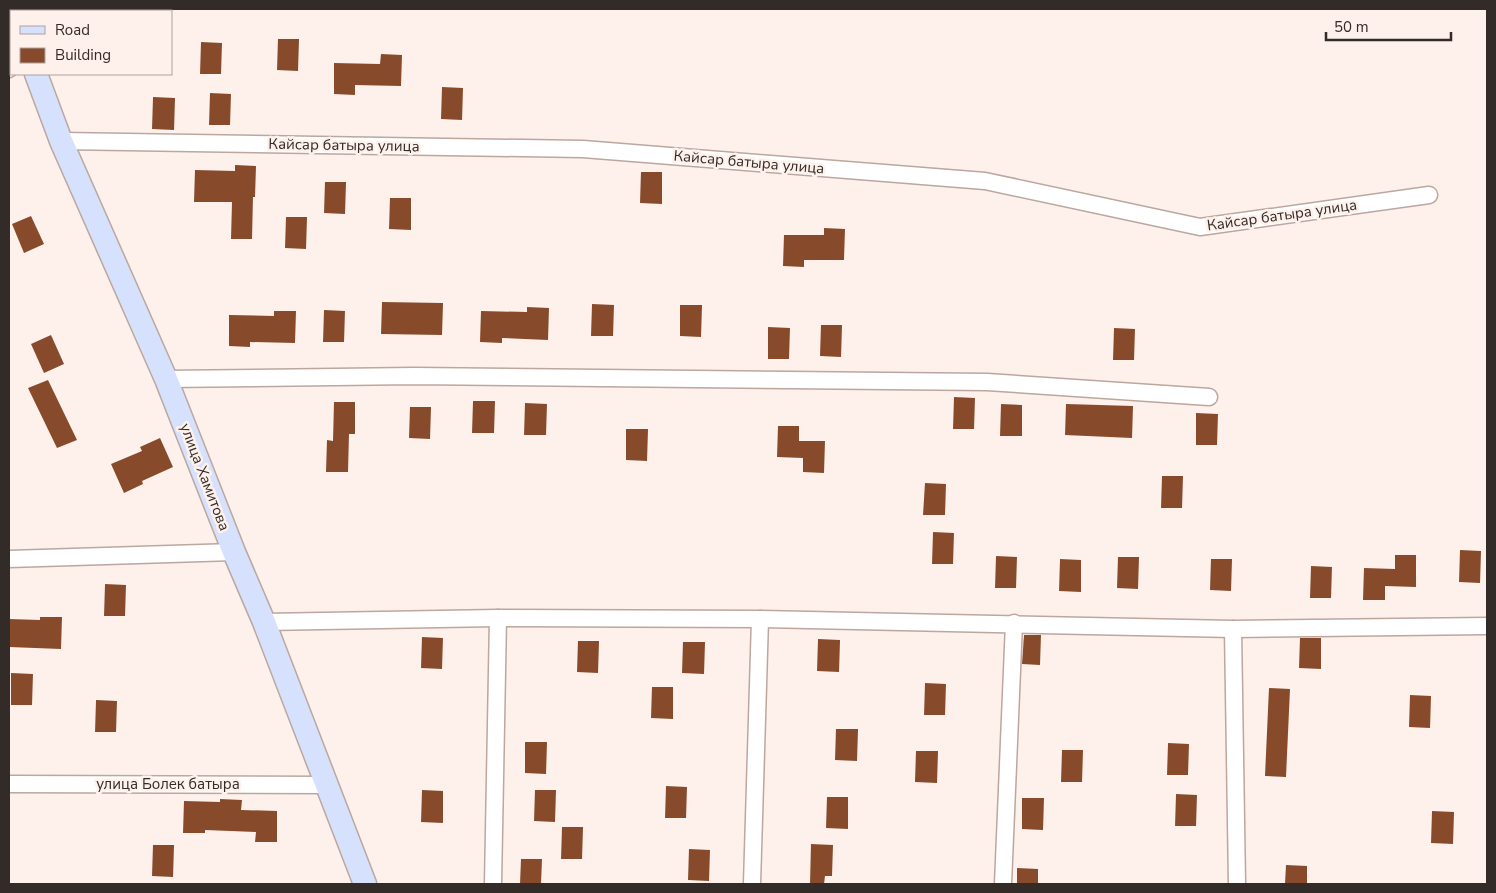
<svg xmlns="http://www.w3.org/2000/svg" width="1496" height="893" font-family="'Nunito Sans',sans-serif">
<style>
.building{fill:#874b2c}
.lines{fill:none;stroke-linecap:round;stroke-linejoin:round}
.street-casing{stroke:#bba79e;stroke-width:19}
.secondary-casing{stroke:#bba79e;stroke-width:25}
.street{stroke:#fff;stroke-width:16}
.secondary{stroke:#d6e1fd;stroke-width:22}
.labels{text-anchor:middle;stroke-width:5;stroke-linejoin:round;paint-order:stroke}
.street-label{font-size:15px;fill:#332b28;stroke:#fef1eb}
</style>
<rect width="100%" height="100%" fill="#fef1eb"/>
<!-- building -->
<g class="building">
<path d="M278 39H299L298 71 277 70Z"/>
<path d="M201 42 222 43 221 74H200Z"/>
<path d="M381 54 402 55 401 86 355 85V95L334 94V63L380 64Z"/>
<path d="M442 87 463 88 462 120 441 119Z"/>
<path d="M210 93 231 94 230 125H209Z"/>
<path d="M153 97 175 98 174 130 152 129Z"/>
<path d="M235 165 256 166 255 197H253L252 239H231L232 202H194L195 170 235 171Z"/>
<path d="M641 172H662V204L640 203Z"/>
<path d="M325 182H346L345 214 324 213Z"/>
<path d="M390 198H411V230L389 229Z"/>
<path d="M31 216 44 244 24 253 12 224Z"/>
<path d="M286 217H307L306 249 285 248Z"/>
<path d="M824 228 845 229 844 260H804V267L783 266 784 235H824Z"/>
<path d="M382 302 443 303 442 335 381 334Z"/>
<path d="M592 304 614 305 613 336H591Z"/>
<path d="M680 305H702L701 337 680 336Z"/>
<path d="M527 307 549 308 548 340 502 338V343L480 342 481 311 527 312Z"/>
<path d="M324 310 345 311 344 342H323Z"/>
<path d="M274 311H296L295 343 250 342V347L229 346V315L274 316Z"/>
<path d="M821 325H842L841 357 820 356Z"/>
<path d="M768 327 790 328 789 359H768Z"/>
<path d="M1114 328 1135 329 1134 360H1113Z"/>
<path d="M51 335 64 364 44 373 31 344Z"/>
<path d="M48 380 77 440 57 448 28 388Z"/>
<path d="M954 397 975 398 974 429H953Z"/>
<path d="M473 401H495L494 433H472Z"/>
<path d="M334 402H355V434H349L348 472H326L327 440 333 441Z"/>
<path d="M525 403 547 404 546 435H524Z"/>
<path d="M1001 404 1022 405V436H1000Z"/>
<path d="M1066 404 1133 406 1132 438 1065 435Z"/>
<path d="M410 407H431L430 439 409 438Z"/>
<path d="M1196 413 1218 414 1217 445H1196Z"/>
<path d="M778 426H799V441H825L824 473 803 472V458L777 457Z"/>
<path d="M626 429H648L647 461 626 460Z"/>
<path d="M160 438 173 467 142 481 143 484 124 493 111 464 142 451 140 447Z"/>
<path d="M1162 476H1183L1182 508H1161Z"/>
<path d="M925 483 946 484 945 515H923Z"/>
<path d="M933 532 954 533 953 564H932Z"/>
<path d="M1460 550 1481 551 1480 583 1459 582Z"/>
<path d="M1395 555H1416V587L1385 586V600H1363L1364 568 1395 569Z"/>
<path d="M996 556 1017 557 1016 588H995Z"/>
<path d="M1118 557H1139L1138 589 1117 588Z"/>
<path d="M1060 559 1081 560V592L1059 591Z"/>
<path d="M1211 559H1232L1231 591 1210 590Z"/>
<path d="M1311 566 1332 567 1331 598H1310Z"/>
<path d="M105 584 126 585 125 616H104Z"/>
<path d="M40 617H62L61 649 9 647V619L40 620Z"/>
<path d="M1024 635H1041L1040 665 1022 664Z"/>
<path d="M422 637 443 638 442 669 421 668Z"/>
<path d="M1300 638H1321V669L1299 668Z"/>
<path d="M818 639 840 640 839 672 817 671Z"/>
<path d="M578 641H599L598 673 577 672Z"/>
<path d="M683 642H705L704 674 682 673Z"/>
<path d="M11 673 33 674 32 705H11Z"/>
<path d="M925 683 946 684 945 715H924Z"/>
<path d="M652 687H673V719L651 718Z"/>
<path d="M1269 688 1290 689 1286 777 1265 776Z"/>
<path d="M1410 695 1431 696 1430 728 1409 727Z"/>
<path d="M96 700 117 701 116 732H95Z"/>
<path d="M836 729H858L857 761 835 760Z"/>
<path d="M525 742H547L546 774 525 773Z"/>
<path d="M1168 743 1189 744 1188 775H1167Z"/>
<path d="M1062 750H1083L1082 782H1061Z"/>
<path d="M916 751H938L937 783 915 782Z"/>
<path d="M666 786 687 787 686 818H665Z"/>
<path d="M422 790 443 791V823L421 822Z"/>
<path d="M535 790H556L555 822 534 821Z"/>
<path d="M1176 794 1197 795 1196 826H1175Z"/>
<path d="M827 797H848V829L826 828Z"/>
<path d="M1022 798H1044L1043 830 1022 829Z"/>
<path d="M220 799 242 800 241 810 277 811V842H255L256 832 205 830V833H183L184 801 220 802Z"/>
<path d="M1432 811 1454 812 1453 844 1431 843Z"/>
<path d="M562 827H583L582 859H561Z"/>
<path d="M811 844 833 845 832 876H825L824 884H810Z"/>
<path d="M153 845H174L173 877 152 876Z"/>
<path d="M689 849 710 850 709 881 688 880Z"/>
<path d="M521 859H542L541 884H520Z"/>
<path d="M1286 865 1307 866V884H1285Z"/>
<path d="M1017 868 1038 869V884H1017Z"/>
</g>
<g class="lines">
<!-- street casing -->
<g class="street-casing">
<g id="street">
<path d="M9 69 11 65"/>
<path d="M61 141 583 149 985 181 1200 227 1429 195"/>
<path d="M166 379 414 376 987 382 1209 397"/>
<path d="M9 559 234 552"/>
<path d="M264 622 498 618 760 619 1233 629 1487 626"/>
<path d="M1233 629 1237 884"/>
<path d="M9 784 327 785"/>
<path d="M493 884 498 618"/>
<path d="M752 884 760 619"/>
<path d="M1003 884 1014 623"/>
</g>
</g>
<!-- secondary casing -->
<g class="secondary-casing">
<g id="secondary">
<path d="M9 12 11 16"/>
<path d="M36 74 61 141 166 379 234 552 264 622 365 884"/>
</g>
</g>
<!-- street -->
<use href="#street" class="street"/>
<!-- secondary -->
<use href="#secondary" class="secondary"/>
</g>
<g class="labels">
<!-- street labels -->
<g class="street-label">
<text transform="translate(344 145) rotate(1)" y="5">Кайсар батыра улица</text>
<text transform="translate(749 162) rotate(5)" y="5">Кайсар батыра улица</text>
<text transform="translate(1282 215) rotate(-8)" y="5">Кайсар батыра улица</text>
<text transform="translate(205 477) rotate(69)" y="5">улица Хамитова</text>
<text x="168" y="789">улица Болек батыра</text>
</g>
</g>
<!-- border -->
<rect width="1496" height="893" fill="none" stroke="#332b28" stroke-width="20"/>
<!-- legend -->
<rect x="10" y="10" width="162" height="65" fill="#fef1eb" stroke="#ada29d"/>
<rect x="20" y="26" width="25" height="8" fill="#d6e1fd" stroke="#ada29d"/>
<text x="55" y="35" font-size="15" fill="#332b28">Road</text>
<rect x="20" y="48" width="25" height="15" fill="#874b2c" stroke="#ada29d"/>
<text x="55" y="60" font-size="15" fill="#332b28">Building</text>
<!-- scale -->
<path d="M1326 32v8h125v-8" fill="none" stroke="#332b28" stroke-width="2.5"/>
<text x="1334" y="32" font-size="15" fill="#332b28" stroke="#fef1eb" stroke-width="4" paint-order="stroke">50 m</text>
</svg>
